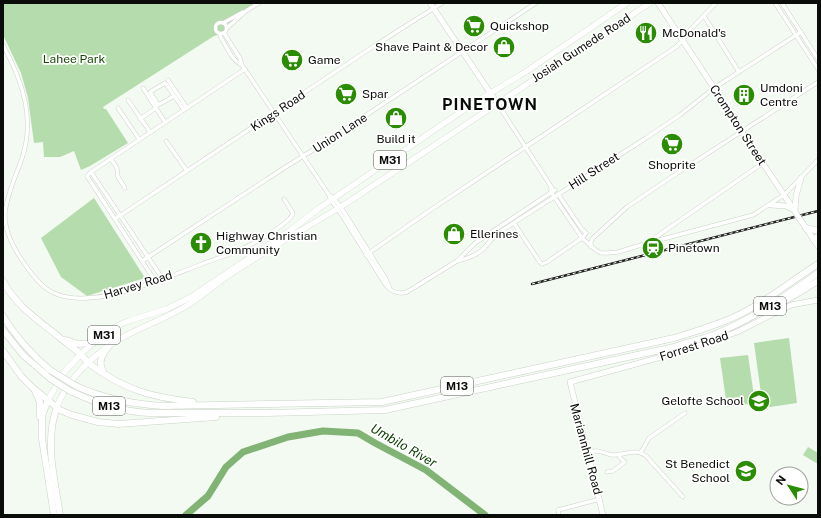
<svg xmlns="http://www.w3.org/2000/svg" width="821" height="518" font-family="'Public Sans',sans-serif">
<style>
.green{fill:#b5dcac}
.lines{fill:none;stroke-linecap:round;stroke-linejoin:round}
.river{stroke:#81b375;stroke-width:7}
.street-casing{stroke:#cbd2c9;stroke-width:4.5}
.secondary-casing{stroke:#cbd2c9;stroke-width:6}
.primary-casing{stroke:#cbd2c9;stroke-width:6}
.highway-casing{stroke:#cbd2c9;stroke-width:7}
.street{stroke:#fff;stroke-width:3.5}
.secondary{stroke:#fff;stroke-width:5}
.primary{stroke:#fff;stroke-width:5.5}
.highway{stroke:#fff;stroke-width:6}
.rail-casing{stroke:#222421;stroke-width:2.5}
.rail{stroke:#fff;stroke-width:1;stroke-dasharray:3;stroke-linecap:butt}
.secondary-bridge-casing{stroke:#cbd2c9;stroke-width:6;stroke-linecap:butt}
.highway-bridge-casing{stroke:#cbd2c9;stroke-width:7;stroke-linecap:butt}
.secondary-bridge{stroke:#fff;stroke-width:5}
.highway-bridge{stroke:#fff;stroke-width:6}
.labels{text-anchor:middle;stroke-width:3.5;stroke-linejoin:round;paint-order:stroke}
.shield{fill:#fff;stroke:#545553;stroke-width:1}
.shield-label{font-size:11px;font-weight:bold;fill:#0a0c09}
.poi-label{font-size:12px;fill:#0a0c09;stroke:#fff;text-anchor:start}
.street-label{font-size:12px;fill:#0a0c09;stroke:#fff}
.park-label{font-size:12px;fill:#174807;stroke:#fff}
.water-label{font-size:13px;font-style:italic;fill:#0e4000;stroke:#fff}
.district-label{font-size:16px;font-weight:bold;letter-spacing:1px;fill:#0a0c09;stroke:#fff}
</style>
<rect width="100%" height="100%" fill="#f3faf1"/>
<!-- green -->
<g class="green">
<path d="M3 3H259L226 25 227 29 225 33 214 36 103 107 104 109H106L128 143 90 166 81 170 74 151 60 157H44L43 142 34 143 28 98 21 73 3 35Z"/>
<path d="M94 198 145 278 87 296 61 277 41 238Z"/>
<path d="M789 338 797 403 763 408 754 343Z"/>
<path d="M748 355 755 403 727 407 720 358Z"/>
<path d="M808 447 818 453V464L803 455Z"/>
</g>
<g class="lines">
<!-- river -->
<path class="river" d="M186 515 208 496 226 467 243 452 288 437 323 431 358 433 375 443 426 470 485 515"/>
<!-- street casing -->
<g class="street-casing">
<g id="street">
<path d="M775 3 818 69"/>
<path d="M782 3 818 59"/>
<path d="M704 16 739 72"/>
<circle cx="221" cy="28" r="5.5"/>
<path d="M223 23 243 12"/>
<path d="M227 28 246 11 259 3"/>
<path d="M224 33 240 58 242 65 329 195 334 198 344 212 386 279 390 289"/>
<path d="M220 34 221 38C227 47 232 61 242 65"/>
<path d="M3 45C23 82 36 120 21 161 15 178 7 195 5 213 4 232 15 251 26 266 33 276 42 288 54 293 92 311 165 278 202 264 214 259 227 256 239 250 251 245 290 224 293 213L284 199"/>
<path d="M168 80 187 108"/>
<path d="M143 88 165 122"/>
<path d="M174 96 158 105 150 92 165 83 166 84 184 110"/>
<path d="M128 100 150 132"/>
<path d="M497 103 552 188"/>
<path d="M118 108 139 139"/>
<path d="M140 119 156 108"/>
<path d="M166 141 187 171"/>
<path d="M111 159 117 168 118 177 125 188"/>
<path d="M91 172 162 278"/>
<path d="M551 187V192L557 201 582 238 597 251 601 253H608L618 252 648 243 753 215 784 195 818 160"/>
<path d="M558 194 581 228 586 233"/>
<path d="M329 195 331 200 343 217 385 284C390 291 398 295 407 292L457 261 475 243 555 190"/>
<path d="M115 219 374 46 442 3"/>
<path d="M514 223 539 261 542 264 547 262 582 238 586 233"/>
<path d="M650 241 763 163"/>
<path d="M591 247V242L593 238 627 207 670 178 818 82"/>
<path d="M366 255 429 211 676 47 683 40 689 31 716 3"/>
<path d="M142 261 281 170 324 143 536 3"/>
<path d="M457 261C466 259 477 256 484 248 489 243 492 238 498 233L646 138 680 115 714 88 801 32"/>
<path d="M155 281 87 176 91 172 245 69"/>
<path d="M587 452C600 449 601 453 612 455 624 456 635 447 646 456L683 497"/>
<path d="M641 452 649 438 685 413"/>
<path d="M607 472 613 471 625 462 620 458 619 454"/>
<path d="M559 515 558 510 600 499"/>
</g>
</g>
<!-- secondary casing -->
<g class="secondary-casing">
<g id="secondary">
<path d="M430 3 497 103"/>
<path d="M658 3 714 88 742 132 796 213"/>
<path d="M771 205 786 206 794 210"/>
<path d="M795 210 796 196 801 178"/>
<path d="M799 218 818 246"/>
<path d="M603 515 570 382 687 350 737 332 791 305 818 300"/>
</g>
</g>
<!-- primary casing -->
<g class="primary-casing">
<g id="primary">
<path d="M48 400 65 371 83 352 102 336 119 325 131 320 167 309 191 297 291 230 318 209 446 122 479 100 527 71 627 3"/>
<path d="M57 407C65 385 83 365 102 351 130 329 162 322 191 303 204 294 216 284 229 275 269 248 312 225 353 199 452 134 551 68 650 3"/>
</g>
</g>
<!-- highway casing -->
<g class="highway-casing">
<g id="highway">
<path d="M806 228 818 231"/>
<path d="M814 239 818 237"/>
<path d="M3 281C16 306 38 320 59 337 65 342 72 347 78 352 83 356 86 361 91 365 125 390 151 397 193 402"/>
<path d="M765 313 818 281"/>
<path d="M3 316C16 337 31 354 50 370"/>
<path d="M3 330 23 355 51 379"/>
<path d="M66 340 78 344 93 343"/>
<path d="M3 351 21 376 33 388 60 410 72 415 98 422 118 424 216 417"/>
<path d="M104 373C97 363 102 354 109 346"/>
<path d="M76 386C104 399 133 404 163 406L382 402 674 338C694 332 713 326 732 318 763 304 790 282 818 264"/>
<path d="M35 391 40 402V417"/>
<path d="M70 391C96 403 122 412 150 413H267L385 410 674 347C688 342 703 339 718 333 754 318 786 296 818 273"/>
<path d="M48 400 42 416V439L54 515"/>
<path d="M57 407C44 442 55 480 60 515"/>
</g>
</g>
<!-- street -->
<use href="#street" class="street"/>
<!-- secondary -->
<use href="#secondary" class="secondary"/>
<!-- primary -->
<use href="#primary" class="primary"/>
<!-- highway -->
<use href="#highway" class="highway"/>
<!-- rail casing -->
<g class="rail-casing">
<path id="rail" d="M532 284 818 211"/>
</g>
<!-- rail -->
<use href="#rail" class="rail"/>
<!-- secondary-bridge casing -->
<g class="secondary-bridge-casing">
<path id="secondary-bridge" d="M796 213 799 218"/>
</g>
<!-- highway-bridge casing -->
<g class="highway-bridge-casing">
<g id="highway-bridge">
<path d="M50 370 76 386"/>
<path d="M51 379 70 391"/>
</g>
</g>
<!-- secondary-bridge -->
<use href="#secondary-bridge" class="secondary-bridge"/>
<!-- highway-bridge -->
<use href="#highway-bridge" class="highway-bridge"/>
</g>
<!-- icons -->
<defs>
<g id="supermarket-disc" transform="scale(1.15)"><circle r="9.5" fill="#2a8c00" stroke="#fff"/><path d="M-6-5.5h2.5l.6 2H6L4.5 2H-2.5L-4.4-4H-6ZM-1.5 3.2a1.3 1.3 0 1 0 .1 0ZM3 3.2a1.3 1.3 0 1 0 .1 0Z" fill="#fff"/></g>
<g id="restaurant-disc" transform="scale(1.15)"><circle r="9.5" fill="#2a8c00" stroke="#fff"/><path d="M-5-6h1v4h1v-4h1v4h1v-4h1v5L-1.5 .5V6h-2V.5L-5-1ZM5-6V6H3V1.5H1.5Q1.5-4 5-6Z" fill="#fff"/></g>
<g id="shop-disc" transform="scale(1.15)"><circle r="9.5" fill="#2a8c00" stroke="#fff"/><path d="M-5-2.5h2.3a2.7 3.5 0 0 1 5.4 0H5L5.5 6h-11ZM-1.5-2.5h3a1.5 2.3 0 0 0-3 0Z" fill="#fff"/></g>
<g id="building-disc" transform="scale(1.15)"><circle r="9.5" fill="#2a8c00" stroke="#fff"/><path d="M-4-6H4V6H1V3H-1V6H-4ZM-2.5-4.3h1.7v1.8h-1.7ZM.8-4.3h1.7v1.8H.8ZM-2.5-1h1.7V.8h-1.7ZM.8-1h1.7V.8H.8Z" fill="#fff"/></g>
<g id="church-disc" transform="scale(1.15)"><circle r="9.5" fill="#2a8c00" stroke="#fff"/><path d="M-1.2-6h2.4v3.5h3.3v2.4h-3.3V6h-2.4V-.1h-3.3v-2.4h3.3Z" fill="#fff"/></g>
<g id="station-disc" transform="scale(1.15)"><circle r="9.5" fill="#2a8c00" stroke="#fff"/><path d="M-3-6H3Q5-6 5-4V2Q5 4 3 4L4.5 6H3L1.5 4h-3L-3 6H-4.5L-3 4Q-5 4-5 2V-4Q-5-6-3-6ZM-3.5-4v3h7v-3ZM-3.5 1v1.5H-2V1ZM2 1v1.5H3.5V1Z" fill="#fff"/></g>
<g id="school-disc" transform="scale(1.15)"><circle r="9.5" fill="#2a8c00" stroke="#fff"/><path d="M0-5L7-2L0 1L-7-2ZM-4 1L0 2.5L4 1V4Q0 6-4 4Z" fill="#fff"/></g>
</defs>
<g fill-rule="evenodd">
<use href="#supermarket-disc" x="474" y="26"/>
<use href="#restaurant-disc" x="646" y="33"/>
<use href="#shop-disc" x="504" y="47"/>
<use href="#supermarket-disc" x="292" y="60"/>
<use href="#supermarket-disc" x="346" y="94"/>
<use href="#building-disc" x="744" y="95"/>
<use href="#shop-disc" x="396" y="118"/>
<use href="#supermarket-disc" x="672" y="144"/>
<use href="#shop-disc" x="454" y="234"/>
<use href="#church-disc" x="201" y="243"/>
<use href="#station-disc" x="653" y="248"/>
<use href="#school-disc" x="759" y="401"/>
<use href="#school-disc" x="746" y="471"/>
</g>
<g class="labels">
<!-- shield labels -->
<g class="shield">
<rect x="374" y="151" width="32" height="18" rx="3"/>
<rect x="754" y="297" width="32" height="18" rx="3"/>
<rect x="88" y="326" width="32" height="18" rx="3"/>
<rect x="441" y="377" width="32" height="18" rx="3"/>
<rect x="93" y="397" width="32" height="18" rx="3"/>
</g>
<g class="shield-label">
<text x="390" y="164">M31</text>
<text x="770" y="310">M13</text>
<text x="104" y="339">M31</text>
<text x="457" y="390">M13</text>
<text x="109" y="410">M13</text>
</g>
<!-- poi labels -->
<g class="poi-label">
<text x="490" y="30">Quickshop</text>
<text x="662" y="37">McDonald's</text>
<text x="488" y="51" text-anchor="end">Shave Paint &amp; Decor</text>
<text x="308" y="64">Game</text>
<text x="760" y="92">Umdoni<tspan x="760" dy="14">Centre</tspan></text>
<text x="362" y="98">Spar</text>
<text x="396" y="143" text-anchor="middle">Build it</text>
<text x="672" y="169" text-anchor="middle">Shoprite</text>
<text x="470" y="238">Ellerines</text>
<text x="216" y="240">Highway Christian<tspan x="216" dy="14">Community</tspan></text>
<text x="668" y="252">Pinetown</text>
<text x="744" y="405" text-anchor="end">Gelofte School</text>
<text x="730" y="468" text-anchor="end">St Benedict<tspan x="730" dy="14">School</tspan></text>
</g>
<!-- street labels -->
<g class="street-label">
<text transform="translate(581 48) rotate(-33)" y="4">Josiah Gumede Road</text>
<text transform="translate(278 111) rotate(-34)" y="4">Kings Road</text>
<text transform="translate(738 125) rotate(57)" y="4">Crompton Street</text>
<text transform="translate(340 133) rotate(-33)" y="4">Union Lane</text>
<text transform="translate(594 171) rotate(-33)" y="4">Hill Street</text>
<text transform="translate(138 285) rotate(-17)" y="4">Harvey Road</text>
<text transform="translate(694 346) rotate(-18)" y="4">Forrest Road</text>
<text transform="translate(586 449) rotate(75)" y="4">Mariannhill Road</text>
</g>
<!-- park labels -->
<g class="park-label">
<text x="74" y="63">Lahee Park</text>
</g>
<!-- water labels -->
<g class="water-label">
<text transform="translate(404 445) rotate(30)" y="5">Umbilo River</text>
</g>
<!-- district labels -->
<g class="district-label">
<text x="490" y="110">PINETOWN</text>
</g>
</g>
<!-- border -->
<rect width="821" height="518" fill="none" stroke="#0a0c09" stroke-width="8"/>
<!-- north arrow -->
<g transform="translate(789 486) rotate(306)"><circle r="19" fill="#ffffff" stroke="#9d9e9d"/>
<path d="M0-3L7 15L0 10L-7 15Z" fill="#2a8c00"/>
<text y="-6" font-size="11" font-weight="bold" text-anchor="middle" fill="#0a0c09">N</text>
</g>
</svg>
